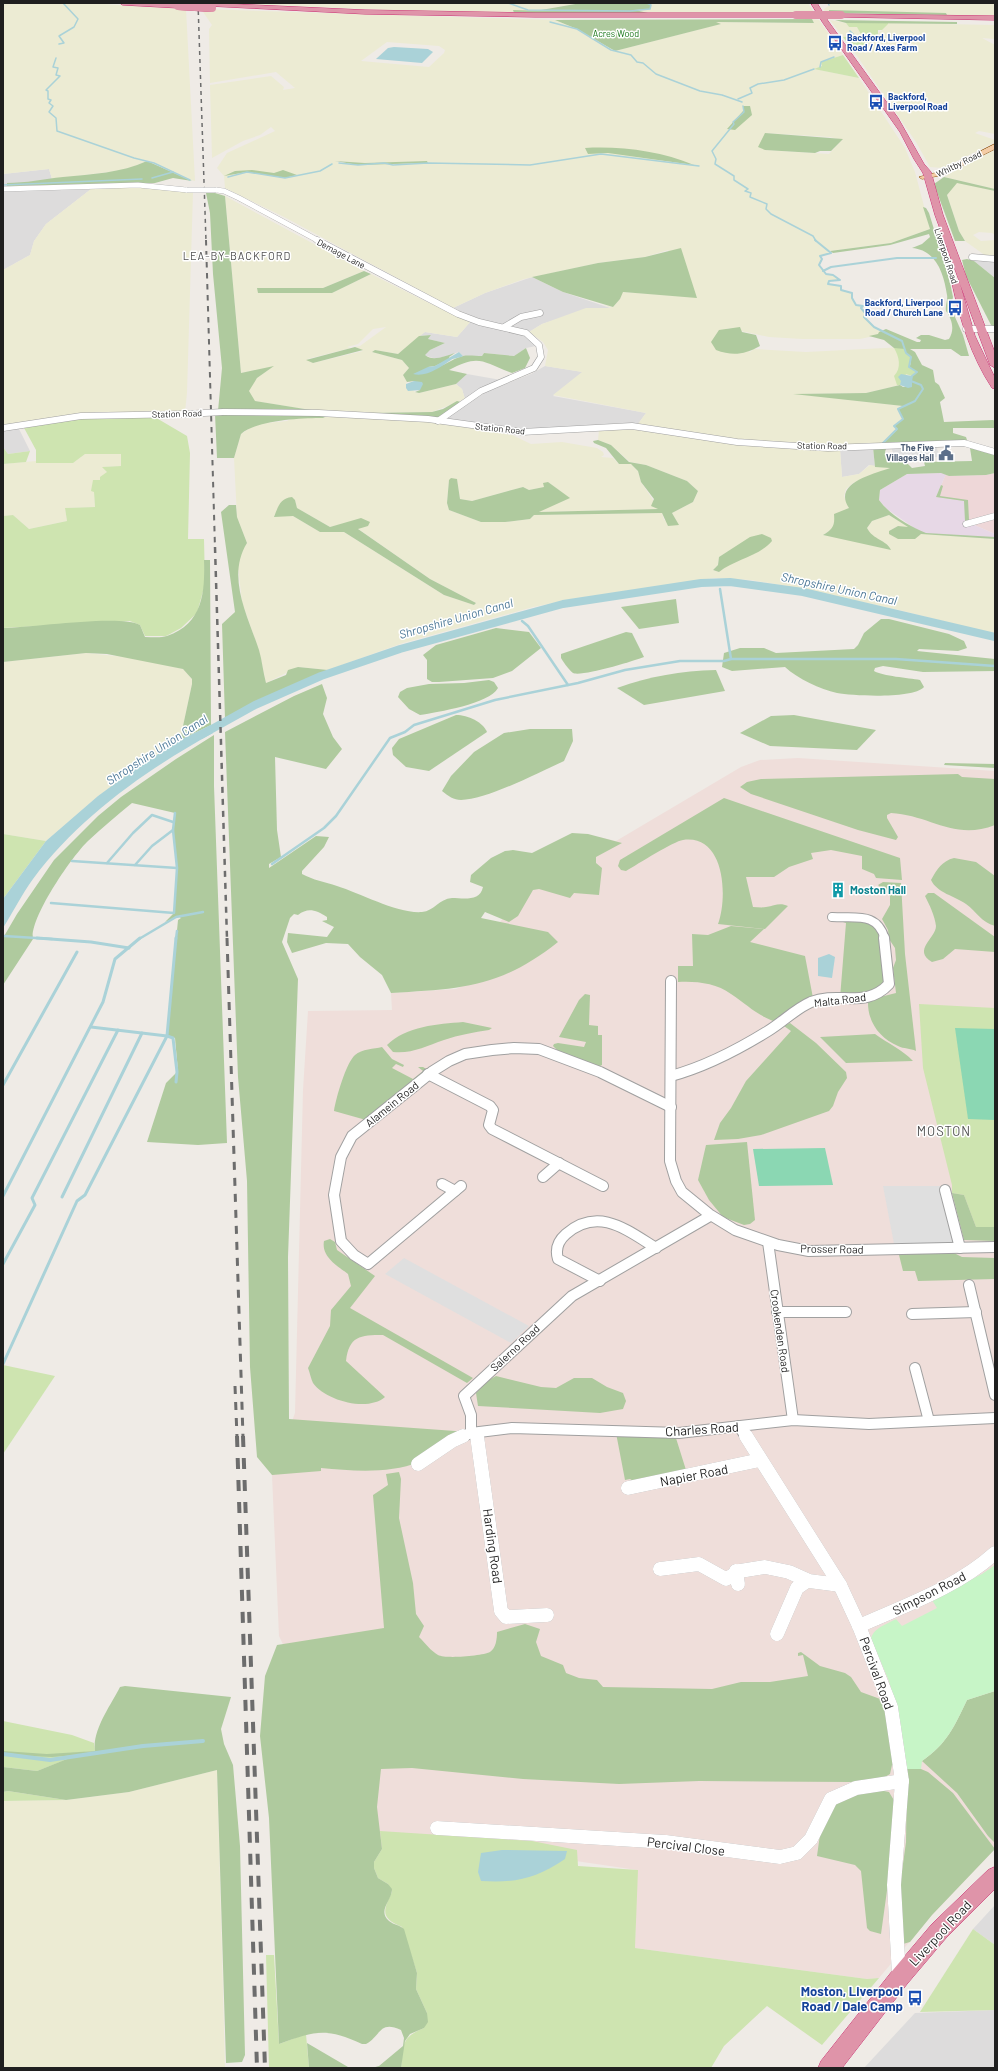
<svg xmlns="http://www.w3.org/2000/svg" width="998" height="2071" font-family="Barlow,sans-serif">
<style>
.residential{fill:#dddcdc}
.commercial{fill:#eed7d8}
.industrial{fill:#e7d8e6}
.military{fill:#efdeda}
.farmland{fill:#ecebd3;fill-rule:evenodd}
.grass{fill:#cee4b0}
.forest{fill:#afca9e}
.park{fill:#c7f5c7}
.pitch{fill:#8bd7b3}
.parking{fill:#dfdfdf}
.water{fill:#aad2d8}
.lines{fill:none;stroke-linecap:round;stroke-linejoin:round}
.stream-far4{stroke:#aad2d8;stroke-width:1.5}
.stream-far3{stroke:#aad2d8;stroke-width:2}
.stream-far2{stroke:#aad2d8;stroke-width:2.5}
.stream-far1{stroke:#aad2d8;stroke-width:3}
.stream{stroke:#aad2d8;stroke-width:4}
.canal{stroke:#aad2d8;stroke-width:8}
.minor-far4-casing{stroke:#a0a0a0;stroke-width:5.5}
.minor-far3-casing{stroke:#a0a0a0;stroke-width:7}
.minor-far2-casing{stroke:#a0a0a0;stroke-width:10}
.minor-far1-casing{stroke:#a0a0a0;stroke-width:12}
.minor-casing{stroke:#a0a0a0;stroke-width:14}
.major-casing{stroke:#8c580d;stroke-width:1}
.highway-casing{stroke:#cb3475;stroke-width:1}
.minor-far4{stroke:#fff;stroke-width:5}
.minor-far3{stroke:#fff;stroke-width:6}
.minor-far2{stroke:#fff;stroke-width:8}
.minor-far1{stroke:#fff;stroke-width:10}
.minor{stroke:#fff;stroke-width:14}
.major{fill:#f4cca6;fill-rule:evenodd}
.highway{fill:#df94a9;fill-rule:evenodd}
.rail-far4{stroke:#6d6d6d;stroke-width:1.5;stroke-dasharray:4 4;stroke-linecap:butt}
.rail-far3{stroke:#6d6d6d;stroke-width:2;stroke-dasharray:5.5 5.5;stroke-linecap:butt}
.rail-far2{stroke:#6d6d6d;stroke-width:2.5;stroke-dasharray:6 6;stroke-linecap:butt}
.rail-far1{stroke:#6d6d6d;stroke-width:3;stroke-dasharray:8 8;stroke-linecap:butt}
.rail{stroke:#6d6d6d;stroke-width:4;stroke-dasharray:11 11;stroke-linecap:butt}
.minor-bridge-far1-casing{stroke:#a0a0a0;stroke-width:5.5;stroke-linecap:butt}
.minor-bridge-casing{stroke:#a0a0a0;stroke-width:7;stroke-linecap:butt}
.highway-bridge-casing{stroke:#cb3475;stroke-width:8;stroke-linecap:butt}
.minor-bridge-far1{stroke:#fff;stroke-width:5}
.minor-bridge{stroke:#fff;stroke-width:6}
.highway-bridge{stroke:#df94a9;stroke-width:8}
.labels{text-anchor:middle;stroke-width:3;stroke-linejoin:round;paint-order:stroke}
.far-park-label{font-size:9px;fill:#157415;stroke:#fff}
.far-transit-label{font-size:9px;font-weight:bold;fill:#164399;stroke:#fff;text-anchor:start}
.far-street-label{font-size:9px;fill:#1f1f1f;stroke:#fff}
.far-service-label{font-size:9px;font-weight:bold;fill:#4e5e75;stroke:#fff;text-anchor:end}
.far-quarter-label{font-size:11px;letter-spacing:1px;fill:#525252;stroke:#fff}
.culture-label{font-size:11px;font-weight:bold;fill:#0d838f;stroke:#fff;text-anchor:start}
.street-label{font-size:11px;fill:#1f1f1f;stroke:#fff}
.water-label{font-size:12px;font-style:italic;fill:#4c7897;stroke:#fff}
.quarter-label{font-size:13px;letter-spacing:1px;fill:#525252;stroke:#fff}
.near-street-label{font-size:13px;fill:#1f1f1f;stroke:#fff}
.near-transit-label{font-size:13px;font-weight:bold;fill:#164399;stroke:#fff;text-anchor:end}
</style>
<rect width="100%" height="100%" fill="#efebe6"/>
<!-- residential -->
<g class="residential">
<path d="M49 169 52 179 33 183H7V186L3 185V174Z"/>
<path d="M91 189 46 224 34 241 30 255 3 270V191Z"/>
<path d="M995 255V278L974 261Z"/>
<path d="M532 277 563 292 613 309 561 318 542 324 529 332 482 320 453 308 485 293Z"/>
<path d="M471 321 523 334 536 346 526 348 514 356 484 353 482 356H463L459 352 436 359 424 355 430 350 445 343 428 339 431 335 419 336 425 332 457 337Z"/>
<path d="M545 366 583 372 553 396 646 413 638 424 623 423 532 430 445 421 456 410 490 390 531 374Z"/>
<path d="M467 374 501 380 465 399 462 389 456 384Z"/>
<path d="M18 427 30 451 8 454 3 447V430Z"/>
<path d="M873 447 875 467 869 465 859 474 842 477 840 449Z"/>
<path d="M995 1905V1945L973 1929Z"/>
<path d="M995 2010V2068H864L915 2013Z"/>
</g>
<!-- commercial -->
<path class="commercial" d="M995 473V534L965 521 936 497 946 474 949 476 986 475Z"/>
<!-- industrial -->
<path class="industrial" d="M941 473 946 474 936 497 965 501V521L995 534V538L934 535 920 532 887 509 879 500 880 490 907 474Z"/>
<!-- military -->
<path class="military" d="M798 758 995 771V1849L932 1915 879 1978 867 1979 635 1948 637 1870 502 1850 382 1849 279 1636 272 1475 295 1413 303 1090 308 1011 392 1010 391 993 456 989 557 942 500 922 530 882 599 837 616 841 741 767 760 760Z"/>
<!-- farmland -->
<g class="farmland">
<path d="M3 3H88L186 9 195 181 183 178 172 171 147 161 132 167 117 171 52 179 49 169 3 174Z"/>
<path d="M211 3H581L541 10 513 11 514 13 410 11Z"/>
<path d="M647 3H808L815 14 648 13 636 11 650 9V5Z"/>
<path d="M828 3H995V17L947 15 946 13H825L824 9 830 5Z"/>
<path d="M201 9 555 20 577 29 615 51 720 24 714 22 814 23 812 19 819 20 843 55 821 62 822 66 815 69 859 78 905 148 915 172 930 229 891 243 829 251 831 253 820 256 822 259 819 265 826 274 833 275 840 280 829 281 828 284 841 286V290L852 293V298L856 305 863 306 861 308 866 314 864 317 874 327 888 333 860 339H802L769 337 727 328 750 352 754 349 806 352 905 347 911 357 917 372 912 376 901 374 900 385 866 393 799 394 904 406 903 419 894 426 897 429 883 443 821 446 734 440 638 424 646 413 553 395 582 372 545 366 548 350 543 342 529 332 542 324 586 308H611L603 305 613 307 620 299 622 292 697 297 668 250 645 257 598 263 524 279 485 293 453 308 286 218 225 188 224 176 217 168 227 153 275 131 271 127 260 135 243 141 212 158 210 85 271 76 284 87 283 90 295 88 276 72 210 83 209 29 212 25ZM387 42 439 46 445 50 444 53 429 67 361 61ZM765 133 830 137 842 140 829 154 765 150ZM336 161 365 163 427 161 428 163 393 165 384 163H339Z"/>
<path d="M830 20 846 23 849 27H857L863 36 843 37Z"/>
<path d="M888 23 995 25V39L982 38 995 45V134L979 131 975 133 995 140V142L943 168 930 167 916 142 855 53 882 30Z"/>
<path d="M995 150V189L944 177 958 169Z"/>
<path d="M957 182 995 191V235L992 233 979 232 973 235 981 241 995 240V255L986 256 965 241 959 231 947 195Z"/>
<path d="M132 187 193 192 187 393 185 412 138 414 99 412 3 426V270L30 255 34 241 46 224 91 189Z"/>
<path d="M225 196 364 271 323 288 298 289 332 293 371 274 429 303 471 321 457 337 425 332 398 354 375 350 372 352 402 360 409 368 403 375 407 382 406 384 415 392 419 393 456 384 462 389 465 399 432 412 367 413 317 411 254 401 248 391 257 378 272 367 241 373ZM386 327 360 346 355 347 363 351 313 363 307 359 351 348 347 347 358 344 373 329Z"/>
<path d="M327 416 426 420 512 435 531 444 562 442 597 448 603 452 604 455 601 457 613 458 619 464H631L638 471 641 482 659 509 538 512 569 498 548 482 545 487 529 490 523 487 472 501 460 499 457 479 449 480 447 503 449 510 481 522H505L530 519 534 515 662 513 664 520 678 524 672 513 693 502 698 491 687 481 646 465 630 462 611 445 598 440 599 430 630 429 840 449 842 477 859 474 870 465 891 468 853 483 846 489 844 496 849 508 832 529 823 535 889 546 870 535 867 528 872 521 889 515 910 528 898 526 889 531 995 539V634L899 610 787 586 751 580 714 578 577 598 533 607 403 643 328 670 298 667 266 683 259 651 242 602 238 566 240 553 247 543 237 517 234 458 238 444 241 434 256 424 287 421 292 418H323ZM295 500 297 508 330 527 338 525 357 528 430 579 476 603 474 605 444 595 344 532H320L293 516H274ZM734 548 743 559 730 563 719 572 713 570 718 565 719 557Z"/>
<path d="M85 454H122L121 466 103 467 107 472 100 480 94 492 95 507 65 508 67 521 29 529 13 515 3 516V464L36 461V463H73Z"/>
<path d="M86 653 136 658 183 669 192 679V684L180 740 98 796 46 841 3 834V662Z"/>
<path d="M217 1770 225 2068H3V1801L66 1800 129 1792Z"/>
</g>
<!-- grass -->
<g class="grass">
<path d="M846 23H888V24L882 30H878V34L855 53 843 37 862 36 857 27H849Z"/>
<path d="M843 55 859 78 814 69 822 66 821 62Z"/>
<path d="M905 347C911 356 911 364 917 372L912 376 906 374 900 385H897L894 376C902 368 899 356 894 348Z"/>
<path d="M153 416 187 436 190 453 188 539H204L205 584 197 613 181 628 170 634 166 636H145L140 625 130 621 3 628V516L13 515 29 529 67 521 65 508 95 507 94 492 91 491 93 480H100V477L107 472 102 467 121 466V454H85L73 463H36V450L23 426 79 418Z"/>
<path d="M3 447 8 454 30 451 26 462 3 464Z"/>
<path d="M3 834 46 841 3 899Z"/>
<path d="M919 1004 995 1008V1227H976L964 1195 952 1193V1185L923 1068Z"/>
<path d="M3 1365 55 1376 3 1454Z"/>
<path d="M3 1721 72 1735 94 1743 95 1751 63 1754 78 1755 37 1771 3 1767Z"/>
<path d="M8 1791 66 1800 3 1801V1792Z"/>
<path d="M380 1831 532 1841 577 1850 578 1866 638 1870 635 1948 867 1979 879 1978 822 2045 767 2006 724 2046 711 2068H401C404 2045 400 2038 424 2028L427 2013 416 1989 417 1973 402 1927C380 1918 383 1911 392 1892L388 1884 378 1878 374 1868V1862L382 1849Z"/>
<path d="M973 1929 995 1945V2010L920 2012Z"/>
<path d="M266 1955H274L279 2044 306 2034 309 2068H269Z"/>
</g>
<!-- forest -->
<g class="forest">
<path d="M581 3H647L651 5 650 9 635 10 648 13H514L513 10 549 11 551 10H541Z"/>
<path d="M829 10 946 13 947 15 829 13Z"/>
<path d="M812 19 814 23 716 22 721 24 615 51 577 29 555 20Z"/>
<path d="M835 20 957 22V24L846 23Z"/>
<path d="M743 106H750L752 115 735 130 727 129 743 111Z"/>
<path d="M765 133 843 139 831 151H820L815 153 765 150 758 147Z"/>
<path d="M585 148C621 146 660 151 694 165L608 153 588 154Z"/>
<path d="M147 161 192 181 173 178 155 183 7 186V183C26 183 44 179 63 177 92 174 121 173 147 161Z"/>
<path d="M335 161 365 163 427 161 428 163 358 165Z"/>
<path d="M252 170 274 173 283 170 297 175 285 178 247 172 224 176 235 171Z"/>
<path d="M944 177 995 189V191L957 183 947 195 959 231 965 241H955L934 184Z"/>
<path d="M206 193H215L225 196 241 373 274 366 257 378 249 391 255 401 317 411H218L222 368 213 274 210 213Z"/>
<path d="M923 207 926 208 929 213 949 278 953 297 951 308 963 335 969 356H961L951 349H910L915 352 922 365 933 370 935 382 939 385 945 398 940 402 944 422 993 420 995 421V428H953V433L966 437 967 440 964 442 883 443 897 430 894 426 903 419 898 409 903 406 793 394 866 393 900 385 903 387H912V376L917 372 909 367 911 364V357L906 353 905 349 894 348 884 340 869 336 878 334 879 332 886 329 917 342H920L921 340 916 338 921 335H929L945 340 949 339C955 330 952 319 946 311 945 305 948 300 947 295 944 275 937 250 912 248L922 244 930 237 929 234 890 245 833 253 830 251 891 243 930 229Z"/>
<path d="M681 248 697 298 623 292 620 299 613 307 563 292 532 277 598 263 645 257Z"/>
<path d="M967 259 974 261 995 278V327L991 325 966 276 962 260Z"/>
<path d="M364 271 371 274 332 293H258L257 288H323Z"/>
<path d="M740 327 742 332 756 335 760 346C744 355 732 356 716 350L711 342 719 330Z"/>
<path d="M431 335 428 339 445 343 430 350 425 355C433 362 445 356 455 353L449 357 450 359 435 366 428 367C443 369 448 360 463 356 468 355 476 356 482 356L484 353 514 356 526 348 530 358 525 368 512 373C481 361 479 354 449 370L467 374 456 384 419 393 415 392 420 390 414 381 407 382 403 375 409 368 402 360 372 352 375 350 398 354 419 336Z"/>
<path d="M355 347 363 350 313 363 306 360Z"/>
<path d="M457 401 461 402 437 418 367 413 432 412 443 409Z"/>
<path d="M215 414 327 416 323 418C301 418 257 420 241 434L234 458H217Z"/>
<path d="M598 440 611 445 629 462 646 465 687 481 698 491 693 502 672 513 679 525 668 526 662 513 534 515 530 519 505 522H481L449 510 447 503 449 480 451 478 457 479 460 499 472 501 523 487 529 490 544 487 543 483 548 482 570 498 539 512 658 509 651 506 654 499 641 482 638 471 631 464H619L606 448 594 443 593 441Z"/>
<path d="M887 446 885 452 887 458 907 463 912 468 925 466 924 462 972 461 970 448 995 455V473L986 475 949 476 941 473 907 474 880 490 879 500C890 515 909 526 926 533L995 537V539L921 534 915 539H898L889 534V531L898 526 908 527 889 515 872 521 867 528C873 540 887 540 891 550L823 535C833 529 835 526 834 514L849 508C832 483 874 474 890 468L875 467 873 447Z"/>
<path d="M941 485 943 486 940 496 968 500 969 520 965 521 964 501 936 497Z"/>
<path d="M292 497 295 500 297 508 330 527 361 518 370 522 368 526 358 529 430 579 476 603 474 605 444 595 344 532H320L293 516 274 517C278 507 280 498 292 497Z"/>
<path d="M229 505H236L237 517 247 543C226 577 248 616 259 650 262 660 263 672 266 683L286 675 288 670 298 667 328 670 270 695 225 719 222 624 235 612 221 512Z"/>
<path d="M762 534 771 538 772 541C758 557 735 559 719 572L713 570 718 565 719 557 750 537Z"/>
<path d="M204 560H210L211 725 180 740 192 684V679L183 669 107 654 86 653 3 662V628C31 628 120 614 140 625L145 637C152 637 161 638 167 636 203 624 205 592 204 560Z"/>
<path d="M676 599 679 623 639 629 621 607Z"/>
<path d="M881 619H889L949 634 964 641 967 648 958 651 919 649 917 651 995 659V671L923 672 883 666 875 668 874 671C883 676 908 678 920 680L924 687C913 699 854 696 837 693 820 689 798 679 785 667L732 671 722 667 724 653 740 648H764L776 653 854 649 858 645 864 633Z"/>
<path d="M496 628 529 632 541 648 512 671 493 678 439 682H432L427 679V660L423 655 436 645Z"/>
<path d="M626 632 632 633 644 657C634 661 581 677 573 673 569 670 564 663 561 658V654Z"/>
<path d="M716 670 725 691 644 705 617 688C651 676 680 671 716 670Z"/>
<path d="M489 680 494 682 498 688C489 704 438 712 420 715L409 709 398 697 400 692 407 688 429 684 464 683Z"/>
<path d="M322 684 327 698 323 714 333 737 342 749 326 769 275 757 277 830 281 857 269 864V868L316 836 329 837 324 847 302 871V874C313 880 325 882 337 886 360 893 398 914 422 912 434 911 439 899 452 898 463 898 480 902 483 887L470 882 471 875 491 858 505 851 513 850 532 853 572 833 588 834 622 843 596 857V863L602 868 599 895 574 893 570 898 539 889 533 890 518 916 509 922 485 912 481 918 548 932 558 942C500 988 461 989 391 993L382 975 360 957 348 944 326 943 292 953 287 942 288 933 327 937 334 927 322 921 327 920V917C316 910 308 907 298 915L294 914 290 918 282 942 298 979 288 1257 289 1419 469 1432C453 1442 436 1454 419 1462 389 1474 353 1471 321 1468V1471L272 1475 257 1457 250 1367 247 1181 238 1077 225 732 294 696Z"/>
<path d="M456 715C468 715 483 722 487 732L429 771 406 767 393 755 392 748 399 739Z"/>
<path d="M794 715 876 730 857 750 770 746 740 733 771 716Z"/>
<path d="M530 729H572L573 741 564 761C540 772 486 800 461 800 454 800 448 796 442 791L451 776 474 752 504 733Z"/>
<path d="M214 735V786L227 1143 198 1145 147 1142 166 1083 178 1071 175 1038 167 1036 178 920 181 918 178 916 165 922 174 913 177 868 173 830 175 813 132 803C117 815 102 828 88 841 72 856 29 919 33 939L3 985V938L17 914 54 860 98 816 121 797 176 759Z"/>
<path d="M945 763 995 764V768L944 765Z"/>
<path d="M958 774 962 777 995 779V825C954 841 930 815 891 813L887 815V818L898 837 896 840 858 830 751 794 740 787 747 782 761 779Z"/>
<path d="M724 798 900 858 902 880 876 878 874 874 862 869V856L831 850 811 853 813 859 789 867 774 877H746L753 907C757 907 762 908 766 907 775 906 779 902 788 906L765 929 718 924C728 897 725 834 683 840 674 841 638 864 626 871L621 870 618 866 620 860Z"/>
<path d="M954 858 976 862 995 876V926C981 922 977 912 966 904 955 896 937 893 931 880 937 869 942 861 954 858Z"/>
<path d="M883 882 901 883 905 954 916 1051C910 1048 904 1049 898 1046 879 1038 867 1021 868 1000L896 993 893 968 896 960 895 948 889 939 888 930 882 919 890 905V896L878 885Z"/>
<path d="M928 893H934L995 937V952L955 949 943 959 932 962C912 950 936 938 936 926 935 916 929 904 925 896Z"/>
<path d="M837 920 869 922 880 933 884 984 861 995 840 998 846 923Z"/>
<path d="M731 926 764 929 750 942 805 956 813 998 778 1023C756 1015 749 1006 731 994 716 983 696 981 678 982V966H693L692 934 708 935Z"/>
<path d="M585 994 590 995 589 1025 598 1026V1035H602V1065L598 1067 557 1050 553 1046 554 1044 558 1043 584 1047 586 1042 559 1037 579 1000Z"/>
<path d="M463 1022 492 1028 489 1030C474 1032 459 1035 444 1040 426 1046 412 1054 393 1052L387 1045C406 1026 438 1024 463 1022Z"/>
<path d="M790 1023 816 1043 846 1072 847 1078 838 1092 833 1106 829 1111 761 1135 738 1139 714 1140 720 1123 731 1108 746 1081 791 1031 784 1026Z"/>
<path d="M875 1034C887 1043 903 1050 913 1061L846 1063 820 1037Z"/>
<path d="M382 1047 392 1059 404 1065 403 1067 396 1064 392 1068 413 1079 423 1071 418 1067H423L428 1070 366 1120 334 1111C336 1098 346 1063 355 1055 362 1049 374 1049 382 1047Z"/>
<path d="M747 1142 755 1220 750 1224 744 1225 723 1217 709 1200 698 1180 706 1145Z"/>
<path d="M952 1193 964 1195 976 1227H995V1241L964 1240Z"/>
<path d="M330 1239 335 1242 337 1250 375 1276 350 1308 473 1378 467 1383 383 1335C360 1335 349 1336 346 1361L385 1397C368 1412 326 1401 313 1383 311 1379 310 1373 308 1368L330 1326 331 1310 351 1286 348 1274C338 1266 321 1257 324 1241Z"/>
<path d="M952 1252 962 1257 995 1258V1279L918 1281 915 1271H903L899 1255 901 1253Z"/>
<path d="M496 1376 541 1387 556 1388 574 1378H592L607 1387 623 1393 626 1401 623 1409 600 1413 478 1406 476 1393 487 1381Z"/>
<path d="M616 1433 675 1435 686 1470 635 1482 630 1479 625 1480Z"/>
<path d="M399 1472 401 1479 399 1518 413 1583 416 1614 424 1626 419 1637C425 1643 431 1651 438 1655 445 1659 482 1656 490 1652 496 1648 497 1639 497 1632L525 1624 540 1629 536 1642 541 1656 563 1665 566 1673 579 1678 597 1680 603 1687 712 1689 741 1682H770L808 1676 803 1655 798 1656V1653L801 1652 820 1666 845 1673 851 1677 861 1692 883 1700 895 1766 892 1765 890 1774 885 1777 851 1782 699 1781 619 1784 523 1779 412 1768 381 1769 377 1807 382 1849 374 1862V1868L378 1878 388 1884 392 1889C392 1901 377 1910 389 1921 394 1925 400 1925 404 1929L417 1973 416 1989 427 2013 428 2022 424 2028 410 2034 405 2041 401 2068H372L379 2066 403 2046 404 2038 401 2030C379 2020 381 2036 366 2044H362C326 2027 315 2031 279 2044L269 1818 260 1736 265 1676 277 1645 384 1628 373 1495 388 1485 386 1474Z"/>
<path d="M125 1686 231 1697 221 1729 224 1744 233 1765 240 1846 245 2055 242 2062 226 2063 217 1770 129 1792 66 1800 8 1791 3 1792V1767L37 1771 77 1755 52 1757 3 1755V1751L47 1754 95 1751C92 1730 111 1705 120 1687Z"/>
<path d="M995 1691V1843L988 1836 957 1793 922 1761C947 1744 954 1727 967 1700Z"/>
<path d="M907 1769H921L928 1772 953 1793 995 1849 932 1915 910 1942 903 1944 893 1936 906 1842Z"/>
<path d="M879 1790 889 1792 895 1802 893 1847 881 1934 870 1931 867 1928 861 1871 855 1865 817 1856 821 1827 826 1813 841 1798Z"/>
<path d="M307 2043 348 2067 355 2068H309Z"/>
</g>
<!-- park -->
<path class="park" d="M995 1565V1691L967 1700C954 1727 947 1744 922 1761L921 1769H907L900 1722 889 1681 871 1639C873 1628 887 1624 896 1619L902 1626 937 1608 932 1600 982 1574Z"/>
<!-- pitch -->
<g class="pitch">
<path d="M955 1028 995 1029V1120L968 1119Z"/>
<path d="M825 1148 833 1185 759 1186 753 1149Z"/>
</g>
<!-- parking -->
<g class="parking">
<path d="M936 446 940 457 895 458 891 447Z"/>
<path d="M883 1186H940L953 1244H894Z"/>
<path d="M404 1258 529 1326 511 1343 385 1274Z"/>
</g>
<!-- water -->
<g class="water">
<path d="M394 47 428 49 433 52 422 63 376 59 388 48Z"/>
<path d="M459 352 463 356C460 358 453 358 451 360 442 366 426 378 413 374L428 367 435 366Z"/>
<path d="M901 374 912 376V387L908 388 900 385 901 381 898 377Z"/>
<path d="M414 381 422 382 423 384 420 390 408 391 406 388V384Z"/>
<path d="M211 725 213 733C146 770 79 817 33 879 22 894 13 912 3 928V899L46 841 98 796 135 769 180 740Z"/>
<path d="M829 954 835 957 832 978 818 976V958Z"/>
<path d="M502 1850 567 1851 565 1859C535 1879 516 1883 481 1881L478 1872 481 1853Z"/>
</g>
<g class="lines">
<!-- stream-far4 -->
<g class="stream-far4">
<path d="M508 3 528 10 630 11 650 9 651 5 647 3"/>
<path d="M828 3 829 5"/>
<path d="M550 22 577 29 611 50 631 55 637 62 643 63 656 74 700 91 722 95 742 102"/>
<path d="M850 31 854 35 851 42"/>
<path d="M59 44 64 43 59 36 74 27 78 19 63 3"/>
<path d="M56 58 53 67 58 68 56 75 60 76 46 90 48 91V99L51 100 49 103 53 106 49 112 56 118 57 131 134 158 154 163 190 180"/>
<path d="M820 67 821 62 834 57"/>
<path d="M738 99 752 93 750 88 758 84 784 80 814 69"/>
<path d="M743 106 744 112 733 122 734 124 712 151 716 159 715 164 734 176V180L748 189 745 191 751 193 750 197 767 204 766 209 771 214 813 236 816 241"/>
<path d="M339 163 358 165 384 163 393 165 428 163 530 165 601 154 699 166"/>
<path d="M228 177 247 172 285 178 320 171 332 164"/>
<path d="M152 178 173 172"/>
<path d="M3 185 142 179"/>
</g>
<!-- stream-far3 -->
<g class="stream-far3">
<path d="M815 240 831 253 820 256 822 259 819 265 826 274 833 275 840 280 829 281 828 284 841 286V290L852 293V298L856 305 863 306 861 308 866 314 864 317 874 327 902 341 906 353 911 357 909 367 917 372 912 376 911 381 921 385 923 389 915 401 898 409 903 419 894 426 897 429 883 443"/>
<path d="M823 271 831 267 897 258H936"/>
</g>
<!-- stream-far2 -->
<g class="stream-far2">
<path d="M720 589 731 659"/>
<path d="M522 621 528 626 568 685"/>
<path d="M72 861 177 868"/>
<path d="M107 863 133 833 152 815 173 822"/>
<path d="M272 864 324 828 336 816 390 738 405 732 414 725 495 700 578 683 625 670 680 661H724L731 659H896L995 666"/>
<path d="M135 865 152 846 173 830"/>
<path d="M51 903 174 913 177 868 173 830 175 813"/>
<path d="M4 936 52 939"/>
<path d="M139 939 176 917 203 912"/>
<path d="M176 939 177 931"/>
</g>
<!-- stream-far1 -->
<g class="stream-far1">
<path d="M37 938 91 942 129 948"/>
<path d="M176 1082 177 1072 173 1038 167 1036 176 938"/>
<path d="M3 1085 77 952"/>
<path d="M3 1196 103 1002 115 959 140 938"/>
<path d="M62 1197 142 1033"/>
<path d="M3 1264 35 1205 32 1198 118 1030"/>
<path d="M3 1364 77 1201 85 1195 167 1036 91 1027"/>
</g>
<!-- stream -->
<path class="stream" d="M3 1754 50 1760 143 1746 203 1741"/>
<!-- canal -->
<path class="canal" d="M201 735 255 705 321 676 400 649 563 604 701 583 730 582 803 592 995 637"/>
<!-- minor-far4 casing -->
<g class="minor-far4-casing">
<g id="minor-far4">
<path d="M3 189 138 185 187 190"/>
<path d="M216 190 224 191 239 198 319 241"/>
</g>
</g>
<!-- minor-far3 casing -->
<g class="minor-far3-casing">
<g id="minor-far3">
<path d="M317 240 458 314 479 322 526 333 539 345 541 357 534 368 481 391 438 421"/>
<path d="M972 257 995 259"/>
<path d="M504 327 521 317 540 313"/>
<path d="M966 329H995"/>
<path d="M223 412 319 413 428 419 522 432 632 426 737 442 828 448 964 443 995 452"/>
<path d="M3 428 81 416 186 414"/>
<path d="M966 524 995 516"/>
</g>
</g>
<!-- minor-far2 casing -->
<g class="minor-far2-casing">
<path id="minor-far2" d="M832 917C855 919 877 911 885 939"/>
</g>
<!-- minor-far1 casing -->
<g class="minor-far1-casing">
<g id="minor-far1">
<path d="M671 981 670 1161 676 1181 682 1192 709 1214 735 1230 778 1245 809 1251 995 1247"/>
<path d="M428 1074 490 1106 493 1110 489 1125 492 1129 603 1186"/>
<path d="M671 1076C704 1067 739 1049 768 1031 783 1022 795 1009 811 1002 839 991 866 1009 889 984L884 938"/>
<path d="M543 1177 559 1163"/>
<path d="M442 1184 455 1191"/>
<path d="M461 1186 368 1264 354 1255 341 1241 334 1195 341 1157 352 1136 433 1071 449 1061 465 1054 492 1050 514 1048 539 1049 600 1072 671 1107"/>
<path d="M945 1190 960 1248"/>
<path d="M768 1242 793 1420"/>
<path d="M600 1281 558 1259C555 1249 558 1241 566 1234 598 1206 627 1230 656 1248"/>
<path d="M969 1285 995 1395"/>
<path d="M777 1312H846"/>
<path d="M912 1314 976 1312"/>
<path d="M915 1368 929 1421"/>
<path d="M739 1426 746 1437"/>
<path d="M471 1433V1415L464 1396 572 1296 710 1216"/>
<path d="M477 1433 478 1437"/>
<path d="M461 1437 471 1433 512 1428 679 1433 793 1420 869 1424 995 1418"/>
</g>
</g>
<!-- minor casing -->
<g class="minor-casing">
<g id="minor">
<path d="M477 1436 501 1611 506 1617 547 1615"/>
<path d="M746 1436 840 1585 859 1626 891 1707 902 1781 894 1885 899 1976"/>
<path d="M418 1464 452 1441 463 1436"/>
<path d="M628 1488 760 1460"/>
<path d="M660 1569 699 1564 726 1579 740 1571 765 1567 789 1572 809 1581 840 1585"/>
<path d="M736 1571 738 1584"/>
<path d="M859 1626C906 1605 956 1588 995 1553"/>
<path d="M777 1634 797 1588 807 1581"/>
<path d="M437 1828 666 1842 780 1857 797 1853 811 1839 831 1799 856 1788 902 1781"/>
</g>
</g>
<!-- major casing -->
<g class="major-casing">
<path id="major" d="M995 144V149L943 175 922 179 919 177 939 172Z"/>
</g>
<!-- highway casing -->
<g class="highway-casing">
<g id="highway">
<path d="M120 3C132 3 173 1 181 6L178 8 123 5Z"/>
<path d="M210 3 365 10 535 13H796L799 15 796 17H535L365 14 208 6 207 5Z"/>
<path d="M811 3H817L828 21 898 118 924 164 931 172 943 215 995 353V368L990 365 960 284 975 336 995 378V389L992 388C971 356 960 320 952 283L956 280 960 283 935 215 923 173 914 159 900 132 823 23Z"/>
<path d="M839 14 995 16V20L841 17 839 16Z"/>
<path d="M995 1867V1889L946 1938 907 1984 842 2068H818L821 2061 893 1970 932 1924 988 1870Z"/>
</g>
</g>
<!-- minor-far4 -->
<use href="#minor-far4" class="minor-far4"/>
<!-- minor-far3 -->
<use href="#minor-far3" class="minor-far3"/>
<!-- minor-far2 -->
<use href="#minor-far2" class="minor-far2"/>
<!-- minor-far1 -->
<use href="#minor-far1" class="minor-far1"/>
<!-- minor -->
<use href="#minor" class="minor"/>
<!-- major -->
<use href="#major" class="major"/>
<!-- highway -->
<use href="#highway" class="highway"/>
<!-- rail-far4 -->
<path class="rail-far4" d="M198 3 206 241"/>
<!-- rail-far3 -->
<path class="rail-far3" d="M206 240 215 548"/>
<!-- rail-far2 -->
<path class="rail-far2" d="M215 547 227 939"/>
<!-- rail-far1 -->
<g class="rail-far1">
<path d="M227 938 243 1437"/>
<path d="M235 1386 237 1437"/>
</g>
<!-- rail -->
<g class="rail">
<path d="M237 1436 257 2068"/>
<path d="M243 1436 265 2068"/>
</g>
<!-- minor-bridge-far1 casing -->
<g class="minor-bridge-far1-casing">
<path id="minor-bridge-far1" d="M187 190H216"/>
</g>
<!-- minor-bridge casing -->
<g class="minor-bridge-casing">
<path id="minor-bridge" d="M186 414 223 412"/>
</g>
<!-- highway-bridge casing -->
<g class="highway-bridge-casing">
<g id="highway-bridge">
<path d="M178 6 212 8"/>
<path d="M796 15H841"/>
</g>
</g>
<!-- minor-bridge-far1 -->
<use href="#minor-bridge-far1" class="minor-bridge-far1"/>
<!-- minor-bridge -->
<use href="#minor-bridge" class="minor-bridge"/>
<!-- highway-bridge -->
<use href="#highway-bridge" class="highway-bridge"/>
</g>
<!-- icons -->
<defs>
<g id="bus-bare" transform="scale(1.2)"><path d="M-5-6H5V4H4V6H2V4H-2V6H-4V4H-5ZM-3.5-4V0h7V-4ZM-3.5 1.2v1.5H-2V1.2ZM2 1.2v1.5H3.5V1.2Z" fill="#1a4fb4" stroke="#fff" stroke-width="2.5" paint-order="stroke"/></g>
<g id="civic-bare" transform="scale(1.2)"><path d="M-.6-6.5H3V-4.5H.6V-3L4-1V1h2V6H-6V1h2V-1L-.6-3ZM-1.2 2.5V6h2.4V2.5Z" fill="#5c6f8a" stroke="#fff" stroke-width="2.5" paint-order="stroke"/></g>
<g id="building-bare" transform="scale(1.2)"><path d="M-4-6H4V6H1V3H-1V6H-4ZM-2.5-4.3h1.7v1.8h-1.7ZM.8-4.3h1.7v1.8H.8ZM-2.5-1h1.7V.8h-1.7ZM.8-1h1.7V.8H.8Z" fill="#0f9aa8" stroke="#fff" stroke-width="2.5" paint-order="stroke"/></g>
</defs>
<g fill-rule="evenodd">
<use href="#bus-bare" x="835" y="43"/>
<use href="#bus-bare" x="876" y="102"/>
<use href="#bus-bare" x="955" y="308"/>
<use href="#civic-bare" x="946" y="453"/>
<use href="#building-bare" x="838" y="890"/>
<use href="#bus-bare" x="915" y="1998"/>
</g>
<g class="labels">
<!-- far-park labels -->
<g class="far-park-label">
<text x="616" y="37">Acres Wood</text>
</g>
<!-- far-transit labels -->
<g class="far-transit-label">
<text x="847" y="41">Backford, Liverpool<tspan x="847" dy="10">Road / Axes Farm</tspan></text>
<text x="888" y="100">Backford,<tspan x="888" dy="10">Liverpool Road</tspan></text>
<text x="943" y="306" text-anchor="end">Backford, Liverpool<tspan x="943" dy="10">Road / Church Lane</tspan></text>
</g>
<!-- far-street labels -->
<g class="far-street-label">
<text transform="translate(959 164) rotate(-26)" y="3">Whitby Road</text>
<text transform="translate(341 254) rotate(28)" y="3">Demage Lane</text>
<text transform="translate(946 256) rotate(72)" y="3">Liverpool Road</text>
<text transform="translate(177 414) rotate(-2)" y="3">Station Road</text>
<text transform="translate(500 429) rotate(6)" y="3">Station Road</text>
<text transform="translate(822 446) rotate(1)" y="3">Station Road</text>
</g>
<!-- far-service labels -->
<g class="far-service-label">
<text x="934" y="451">The Five<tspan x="934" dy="10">Villages Hall</tspan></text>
</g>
<!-- far-quarter labels -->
<g class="far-quarter-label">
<text x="237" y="260">LEA-BY-BACKFORD</text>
</g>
<!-- culture labels -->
<g class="culture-label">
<text x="850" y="894">Moston Hall</text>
</g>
<!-- street labels -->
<g class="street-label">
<text transform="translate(840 1000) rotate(-7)" y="4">Malta Road</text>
<text transform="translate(392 1104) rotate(-39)" y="4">Alamein Road</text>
<text transform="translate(832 1249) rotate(1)" y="4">Prosser Road</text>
<text transform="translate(780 1331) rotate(82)" y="4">Crookenden Road</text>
<text transform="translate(515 1348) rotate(-43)" y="4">Salerno Road</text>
</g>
<!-- water labels -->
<g class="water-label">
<text transform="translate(839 589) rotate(12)" y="4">Shropshire Union Canal</text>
<text transform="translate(456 619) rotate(-16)" y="4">Shropshire Union Canal</text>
<text transform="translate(157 750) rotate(-33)" y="4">Shropshire Union Canal</text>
</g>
<!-- quarter labels -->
<g class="quarter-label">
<text x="944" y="1136">MOSTON</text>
</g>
<!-- near-street labels -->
<g class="near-street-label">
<text transform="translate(702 1429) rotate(-4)" y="5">Charles Road</text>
<text transform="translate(694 1475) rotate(-11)" y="5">Napier Road</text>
<text transform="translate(493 1546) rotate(82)" y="5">Harding Road</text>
<text transform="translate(929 1593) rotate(-27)" y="5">Simpson Road</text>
<text transform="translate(877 1673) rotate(70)" y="5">Percival Road</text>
<text transform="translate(686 1846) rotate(7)" y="5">Percival Close</text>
<text transform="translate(940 1933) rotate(-47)" y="5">Liverpool Road</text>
</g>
<!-- near-transit labels -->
<g class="near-transit-label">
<text x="903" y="1996">Moston, Liverpool<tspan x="903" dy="15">Road / Dale Camp</tspan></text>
</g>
</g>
<!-- border -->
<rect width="998" height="2071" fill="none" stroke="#1f1f1f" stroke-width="8"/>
</svg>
